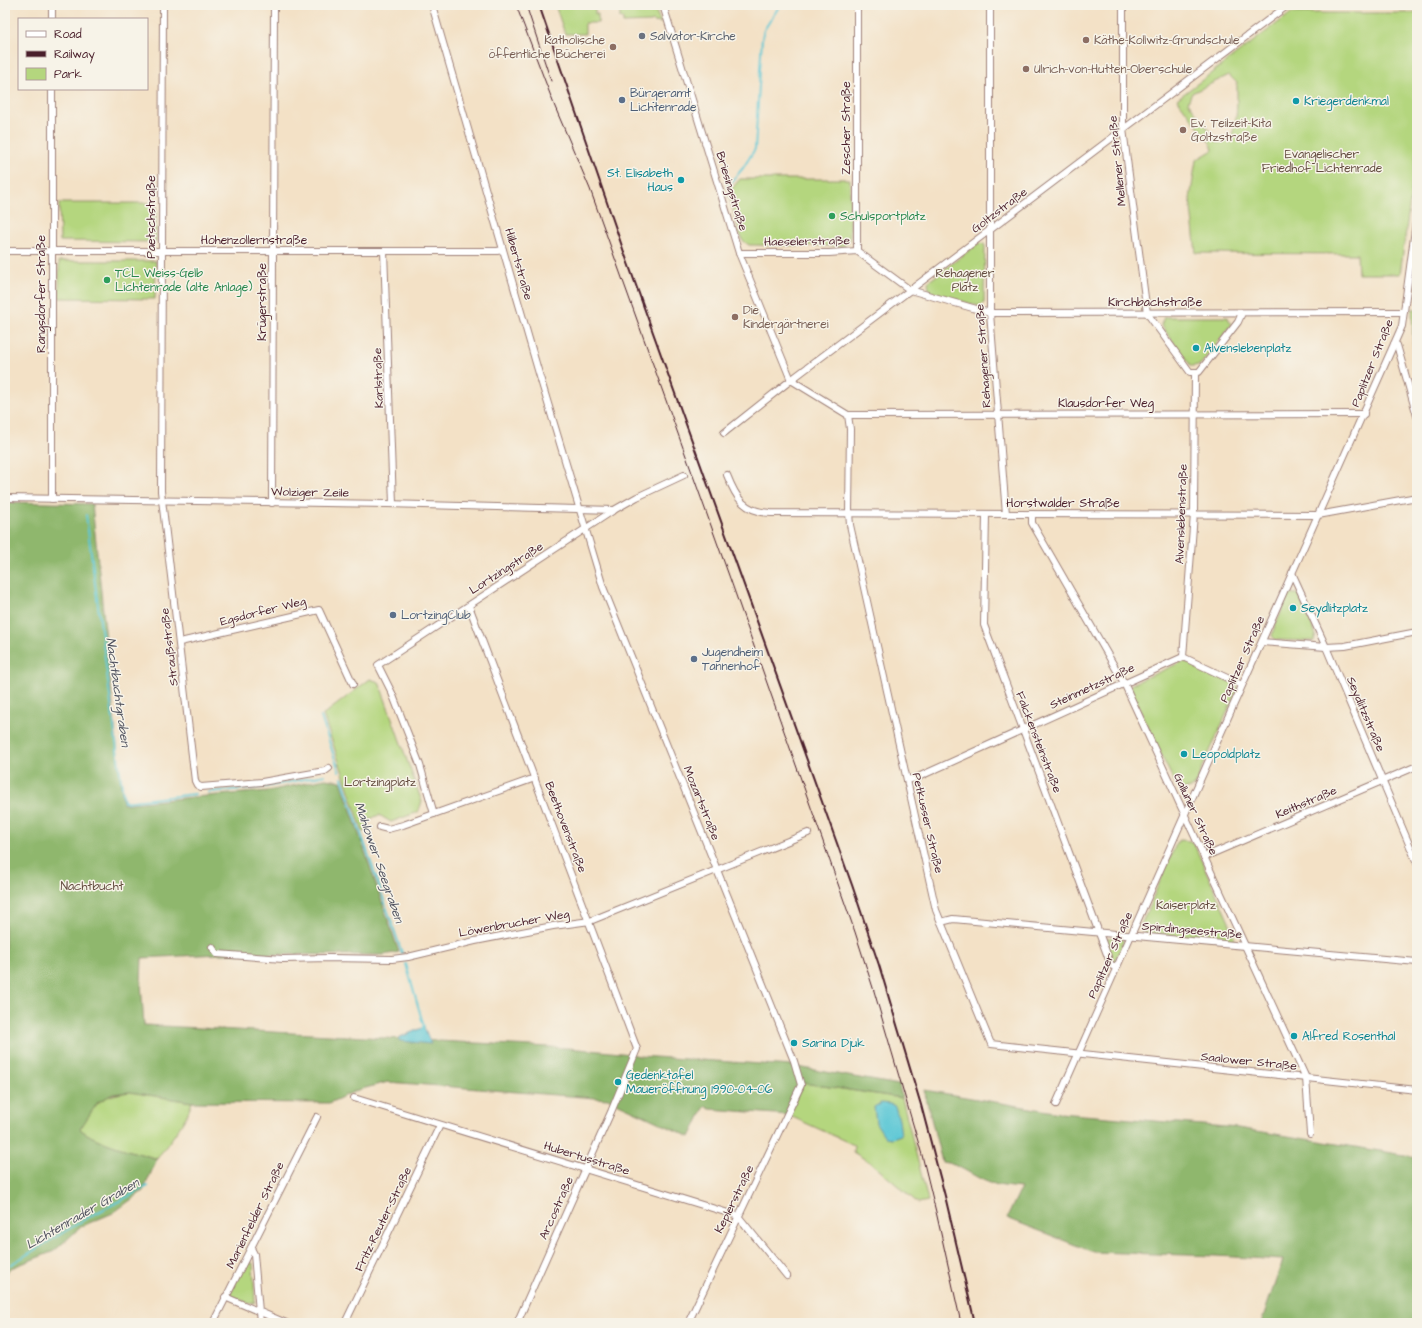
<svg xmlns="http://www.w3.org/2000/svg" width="1422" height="1328" font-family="'Architects Daughter',sans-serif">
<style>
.green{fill:#b4d67e;stroke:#7f7a54;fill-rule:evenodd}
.forest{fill:#8fb76d;stroke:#6c6b4c}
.water{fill:#5cc7d5;stroke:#537380}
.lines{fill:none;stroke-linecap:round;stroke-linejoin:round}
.stream{stroke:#5cc7d5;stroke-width:2}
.street-casing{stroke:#9e8078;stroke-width:8}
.street{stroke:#fff;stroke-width:6}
.tram{stroke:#4a1f2b;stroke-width:1}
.rail{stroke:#4a1f2b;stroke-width:2}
.worship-dot{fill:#6b7280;stroke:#f7f3e8;stroke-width:1.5}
.education-dot{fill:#8d6e63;stroke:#f7f3e8;stroke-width:1.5}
.service-dot{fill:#5c6f8a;stroke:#f7f3e8;stroke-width:1.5}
.culture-dot{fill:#0f9aa8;stroke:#f7f3e8;stroke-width:1.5}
.leisure-dot{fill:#2e9e5b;stroke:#f7f3e8;stroke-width:1.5}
.labels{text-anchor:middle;stroke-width:3;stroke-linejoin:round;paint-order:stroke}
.worship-label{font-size:12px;fill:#5b616d;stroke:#f7f3e8;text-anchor:start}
.education-label{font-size:12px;fill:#785e54;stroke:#f7f3e8;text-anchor:start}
.service-label{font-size:12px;fill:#4e5e75;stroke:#f7f3e8;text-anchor:start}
.culture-label{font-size:12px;fill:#0d838f;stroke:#f7f3e8;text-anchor:start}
.street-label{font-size:12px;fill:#4a1f2b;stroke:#f7f3e8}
.park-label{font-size:12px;fill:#644d40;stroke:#f7f3e8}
.leisure-label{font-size:12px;fill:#27864d;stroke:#f7f3e8;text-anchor:start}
.water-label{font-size:13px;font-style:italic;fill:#4f515e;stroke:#f7f3e8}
</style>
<rect width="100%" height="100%" fill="#f7f3e8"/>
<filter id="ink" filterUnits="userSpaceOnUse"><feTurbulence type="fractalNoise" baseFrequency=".025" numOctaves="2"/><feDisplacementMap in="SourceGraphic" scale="8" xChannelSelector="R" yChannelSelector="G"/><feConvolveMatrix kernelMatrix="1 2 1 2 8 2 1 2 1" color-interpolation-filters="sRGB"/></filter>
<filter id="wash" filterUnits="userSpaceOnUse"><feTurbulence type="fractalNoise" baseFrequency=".012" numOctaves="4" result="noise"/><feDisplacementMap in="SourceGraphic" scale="16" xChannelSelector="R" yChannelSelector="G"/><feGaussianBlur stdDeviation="0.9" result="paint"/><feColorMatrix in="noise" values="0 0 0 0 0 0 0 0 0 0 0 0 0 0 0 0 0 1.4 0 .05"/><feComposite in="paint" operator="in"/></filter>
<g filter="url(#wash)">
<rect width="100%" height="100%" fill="#f3e1c6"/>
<!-- green -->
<g class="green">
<path d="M555 5H595V14H598V23H585V34H565Z"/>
<path d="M620 5H653L661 23 654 22 653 21 651 22 623 23V18H620Z"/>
<path d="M1291 13H1417V150L1400 274H1358L1357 254 1196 253 1190 199 1196 160 1213 150 1211 144 1177 99ZM1229 75 1237 83C1237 102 1238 120 1231 137L1218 143 1188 102 1192 93Z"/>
<path d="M740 179H850V240L844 246 749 245 742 240 728 193Z"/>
<path d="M59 203H156V242L60 241Z"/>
<path d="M979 243 984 244 985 246 984 303 978 306 929 291 928 282Z"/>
<path d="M59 261H156L155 299 59 298Z"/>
<path d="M1412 309H1417V372L1413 344Z"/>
<path d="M1164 317H1227L1232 324 1200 365 1191 366 1161 325Z"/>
<path d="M1289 594H1298L1299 596 1316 635 1314 641 1276 640 1272 636 1273 631Z"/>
<path d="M1184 661 1235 684 1238 688 1194 787C1190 789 1181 790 1177 787L1166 765 1129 687 1132 684Z"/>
<path d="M370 679 379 682 422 802 418 812 391 822 379 815 370 819 367 830 363 832 323 715Z"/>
<path d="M1180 840 1190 841 1193 842 1233 931 1234 939 1232 941 1147 933 1142 931 1141 925 1177 842Z"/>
<path d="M1106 938H1120L1124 941 1115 961H1113L1105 940Z"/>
<path d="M803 1083 902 1098 928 1201 918 1203 871 1163 853 1152 854 1145 788 1115Z"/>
<path d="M130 1092 192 1102C186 1123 169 1141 157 1159 136 1152 96 1143 80 1129 97 1102 98 1096 130 1092Z"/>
<path d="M246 1263H253L255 1302 250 1304 229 1295Z"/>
</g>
<!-- forest -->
<g class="forest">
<path d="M5 502 92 504 123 804 194 797 268 791 325 779 341 781 399 952 383 955 219 954 142 958 141 983 144 1025 568 1048 631 1054 639 1056 792 1066 899 1085 902 1098 803 1083 788 1115 710 1109 705 1106 690 1137 608 1099 388 1082 358 1090 329 1103 192 1102 130 1092 113 1094 98 1102 80 1129C96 1143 136 1152 157 1159L143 1191 113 1213 82 1226 54 1251 11 1268 5 1275Z"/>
<path d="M924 1090 1060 1113 1238 1128 1417 1157V1323H1261L1283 1260 1217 1256 1093 1252 1007 1218 1021 1188C1011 1187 1000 1186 990 1183 973 1177 960 1164 942 1162Z"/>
</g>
<!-- water -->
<g class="water">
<path d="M424 1027 431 1044 400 1041 398 1038Z"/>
<path d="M881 1103 890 1104 895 1106 899 1120 901 1135 892 1138 885 1137 876 1123 874 1107Z"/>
</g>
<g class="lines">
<!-- stream -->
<g class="stream">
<path d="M727 187 743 168 755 149 762 38 764 30 780 5"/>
<path d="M86 515 124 802 195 794"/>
<path d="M321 717 339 771"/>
<path d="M342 778 402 953"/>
<path d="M208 792 264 787 325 775"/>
<path d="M406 964 424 1027 422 1028"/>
<path d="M5 1268 87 1218 148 1186"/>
</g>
</g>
</g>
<g filter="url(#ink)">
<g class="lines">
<!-- street casing -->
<g class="street-casing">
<g id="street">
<path d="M163 5 161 491 195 781 197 785 201 787 262 782 319 772 325 771 329 768"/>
<path d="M432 5 540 377 603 587 794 1061 801 1085 688 1323"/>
<path d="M663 5 739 253 791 380"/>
<path d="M990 5V313L1006 514"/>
<path d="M1123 5V129L1147 313 1190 372H1199L1238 322 1242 313"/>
<path d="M52 19V5"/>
<path d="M5 251H497L503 250"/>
<path d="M384 251 393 504"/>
<path d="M857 251V5"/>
<path d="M739 253H829L857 251 910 290 990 313 1403 312"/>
<path d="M1394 344 1397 345 1417 416"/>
<path d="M791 380 848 415 850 429 849 513 850 525 936 910 991 1044 1417 1090"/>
<path d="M848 415 1364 414"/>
<path d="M724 433 791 380 1288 5"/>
<path d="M727 475C736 498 744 512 771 513L1318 515 1417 497"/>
<path d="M5 498 387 504 614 510"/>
<path d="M52 499V89"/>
<path d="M272 503 274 5"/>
<path d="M986 514 984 625 1111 965 1116 968"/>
<path d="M1032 514V523L1124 683 1300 1065 1306 1078 1310 1134"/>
<path d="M1292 573 1326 647 1417 863"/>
<path d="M469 606 637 1049 611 1112 517 1323"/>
<path d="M180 642 319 610 353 684"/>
<path d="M1262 642 1326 647 1345 646 1417 632"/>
<path d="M1183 657 1194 514 1195 372"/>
<path d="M907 780 916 778 1183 657 1242 685"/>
<path d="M434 814 420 765 392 693 378 665 614 510 637 497 684 475"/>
<path d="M380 827 388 829 403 825 535 778"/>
<path d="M1204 857 1417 766"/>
<path d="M941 922 953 919 1417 962"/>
<path d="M212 947 217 954 283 959 329 958 392 959 408 957 475 941 553 926 590 921 808 833"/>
<path d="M354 1098 738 1216 787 1276"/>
<path d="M1056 1104 1402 326 1417 215"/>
<path d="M251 1248 254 1254 260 1323"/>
<path d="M225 1297 286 1323"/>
<path d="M213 1323 317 1117"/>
<path d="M345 1323 440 1125"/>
</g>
</g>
<!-- street -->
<use href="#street" class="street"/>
<!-- tram -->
<g class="tram">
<path d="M516 5 555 107 590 189 732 584 855 932 874 991 922 1155 937 1216 961 1323"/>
<path d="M526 5 551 81"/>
</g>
<!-- rail -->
<path class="rail" d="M539 5 624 252 852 885 879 965 921 1105 945 1196 975 1323"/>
</g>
</g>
<!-- markers -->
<circle class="worship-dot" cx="642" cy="36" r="4"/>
<g class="education-dot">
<circle cx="1086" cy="40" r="4"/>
<circle cx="613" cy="47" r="4"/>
<circle cx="1026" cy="69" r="4"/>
<circle cx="1183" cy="130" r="4"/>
<circle cx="735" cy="317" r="4"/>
</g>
<g class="service-dot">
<circle cx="622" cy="100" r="4"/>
<circle cx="393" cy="615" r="4"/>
<circle cx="694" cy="659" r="4"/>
</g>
<g class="culture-dot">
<circle cx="1296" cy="101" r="4"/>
<circle cx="681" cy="180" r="4"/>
<circle cx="1196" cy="348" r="4"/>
<circle cx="1293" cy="608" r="4"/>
<circle cx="1184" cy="754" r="4"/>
<circle cx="1294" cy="1036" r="4"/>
<circle cx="794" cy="1043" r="4"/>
<circle cx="618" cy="1082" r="4"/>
</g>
<g class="leisure-dot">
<circle cx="832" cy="216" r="4"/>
<circle cx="107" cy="280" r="4"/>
</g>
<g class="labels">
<!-- worship labels -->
<g class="worship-label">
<text x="650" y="40">Salvator-Kirche</text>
</g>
<!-- education labels -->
<g class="education-label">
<text x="605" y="44" text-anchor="end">Katholische<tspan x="605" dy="14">öffentliche Bücherei</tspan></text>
<text x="1094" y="44">Käthe-Kollwitz-Grundschule</text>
<text x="1034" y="73">Ulrich-von-Hutten-Oberschule</text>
<text x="1191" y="127">Ev. Teilzeit-Kita<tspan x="1191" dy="14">Goltzstraße</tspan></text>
<text x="743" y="314">Die<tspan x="743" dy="14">Kindergärtnerei</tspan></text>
</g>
<!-- service labels -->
<g class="service-label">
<text x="630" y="97">Bürgeramt<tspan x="630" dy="14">Lichtenrade</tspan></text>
<text x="401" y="619">LortzingClub</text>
<text x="702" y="656">Jugendheim<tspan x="702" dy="14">Tannenhof</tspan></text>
</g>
<!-- culture labels -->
<g class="culture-label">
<text x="1304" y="105">Kriegerdenkmal</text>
<text x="673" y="177" text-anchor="end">St. Elisabeth<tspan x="673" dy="14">Haus</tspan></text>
<text x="1204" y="352">Alvenslebenplatz</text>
<text x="1301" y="612">Seydlitzplatz</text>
<text x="1192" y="758">Leopoldplatz</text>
<text x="1302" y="1040">Alfred Rosenthal</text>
<text x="802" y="1047">Sarina Djuk</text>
<text x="626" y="1079">Gedenktafel<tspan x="626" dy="14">Maueröffnung 1990-04-06</tspan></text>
</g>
<!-- street labels -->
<g class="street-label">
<text transform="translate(846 128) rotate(-90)" y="4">Zescher Straße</text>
<text transform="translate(1117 161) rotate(-96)" y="4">Mellener Straße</text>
<text transform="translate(732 191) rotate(73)" y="4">Briesingstraße</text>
<text transform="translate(999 210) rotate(-37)" y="4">Goltzstraße</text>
<text transform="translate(151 217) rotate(-90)" y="4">Paetschstraße</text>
<text x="254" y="244">Hohenzollernstraße</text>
<text transform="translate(807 241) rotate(-1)" y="4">Haeselerstraße</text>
<text transform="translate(519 264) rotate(74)" y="4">Hilbertstraße</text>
<text transform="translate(41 294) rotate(-90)" y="4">Rangsdorfer Straße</text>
<text transform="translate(262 302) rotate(-90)" y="4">Krügerstraße</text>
<text x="1155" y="306">Kirchbachstraße</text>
<text transform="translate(983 356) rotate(-94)" y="4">Rehagener Straße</text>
<text transform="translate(1372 363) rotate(-68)" y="4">Paplitzer Straße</text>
<text transform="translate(378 378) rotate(-92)" y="4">Karlstraße</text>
<text x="1106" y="407">Klausdorfer Weg</text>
<text transform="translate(310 492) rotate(1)" y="4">Wolziger Zeile</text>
<text x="1063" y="507">Horstwalder Straße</text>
<text transform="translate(1181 514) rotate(-88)" y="4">Alvenslebenstraße</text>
<text transform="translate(506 568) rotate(-33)" y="4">Lortzingstraße</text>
<text transform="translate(263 611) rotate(-14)" y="4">Egsdorfer Weg</text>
<text transform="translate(169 647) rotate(-97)" y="4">Straußstraße</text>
<text transform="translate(1242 659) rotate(-66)" y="4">Paplitzer Straße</text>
<text transform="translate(1092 686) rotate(-25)" y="4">Steinmetzstraße</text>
<text transform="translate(1366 714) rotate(67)" y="4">Seydlitzstraße</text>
<text transform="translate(1039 742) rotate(69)" y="4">Falckensteinstraße</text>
<text transform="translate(1306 802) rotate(-23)" y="4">Keithstraße</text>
<text transform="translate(702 803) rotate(68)" y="4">Mozartstraße</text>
<text transform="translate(1196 814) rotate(65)" y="4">Galluner Straße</text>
<text transform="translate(928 823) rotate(77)" y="4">Petkusser Straße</text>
<text transform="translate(566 827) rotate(69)" y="4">Beethovenstraße</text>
<text transform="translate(514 923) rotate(-10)" y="4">Löwenbrucher Weg</text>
<text transform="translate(1192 930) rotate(5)" y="4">Spirdingseestraße</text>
<text transform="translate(1110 955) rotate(-66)" y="4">Paplitzer Straße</text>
<text transform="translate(1249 1061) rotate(6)" y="4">Saalower Straße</text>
<text transform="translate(587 1158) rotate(17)" y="4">Hubertusstraße</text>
<text transform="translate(734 1199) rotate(-64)" y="4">Keplerstraße</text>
<text transform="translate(556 1208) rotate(-66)" y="4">Arcostraße</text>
<text transform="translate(255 1215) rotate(-64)" y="4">Marienfelder Straße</text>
<text transform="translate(383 1219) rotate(-64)" y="4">Fritz-Reuter-Straße</text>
</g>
<!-- park labels -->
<g class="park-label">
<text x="1322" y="158">Evangelischer<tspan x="1322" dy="14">Friedhof Lichtenrade</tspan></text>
<text x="965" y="277">Rehagener<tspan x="965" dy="14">Platz</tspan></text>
<text x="380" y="786">Lortzingplatz</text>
<text x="92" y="890">Nachtbucht</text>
<text x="1186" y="909">Kaiserplatz</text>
</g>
<!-- leisure labels -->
<g class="leisure-label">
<text x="840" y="220">Schulsportplatz</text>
<text x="115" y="277">TCL Weiss-Gelb<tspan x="115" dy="14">Lichtenrade (alte Anlage)</tspan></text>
</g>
<!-- water labels -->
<g class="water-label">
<text transform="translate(119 692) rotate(82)" y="5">Nachtbuchtgraben</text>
<text transform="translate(380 862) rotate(71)" y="5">Mahlower Seegraben</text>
<text transform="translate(82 1213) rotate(-30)" y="5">Lichtenrader Graben</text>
</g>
</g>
<!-- margin -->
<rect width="1422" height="1328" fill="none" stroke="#f7f3e8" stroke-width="20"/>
<!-- legend -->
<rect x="18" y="18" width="130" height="72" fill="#f7f3e8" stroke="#b29e9c"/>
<rect x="26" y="31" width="20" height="6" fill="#ffffff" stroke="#b29e9c"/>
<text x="54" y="38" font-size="12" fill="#4a1f2b">Road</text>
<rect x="26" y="51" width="20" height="6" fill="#4a1f2b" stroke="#b29e9c"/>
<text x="54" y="58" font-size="12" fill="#4a1f2b">Railway</text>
<rect x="26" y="68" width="20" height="12" fill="#b4d67e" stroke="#b29e9c"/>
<text x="54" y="78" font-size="12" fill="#4a1f2b">Park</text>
</svg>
